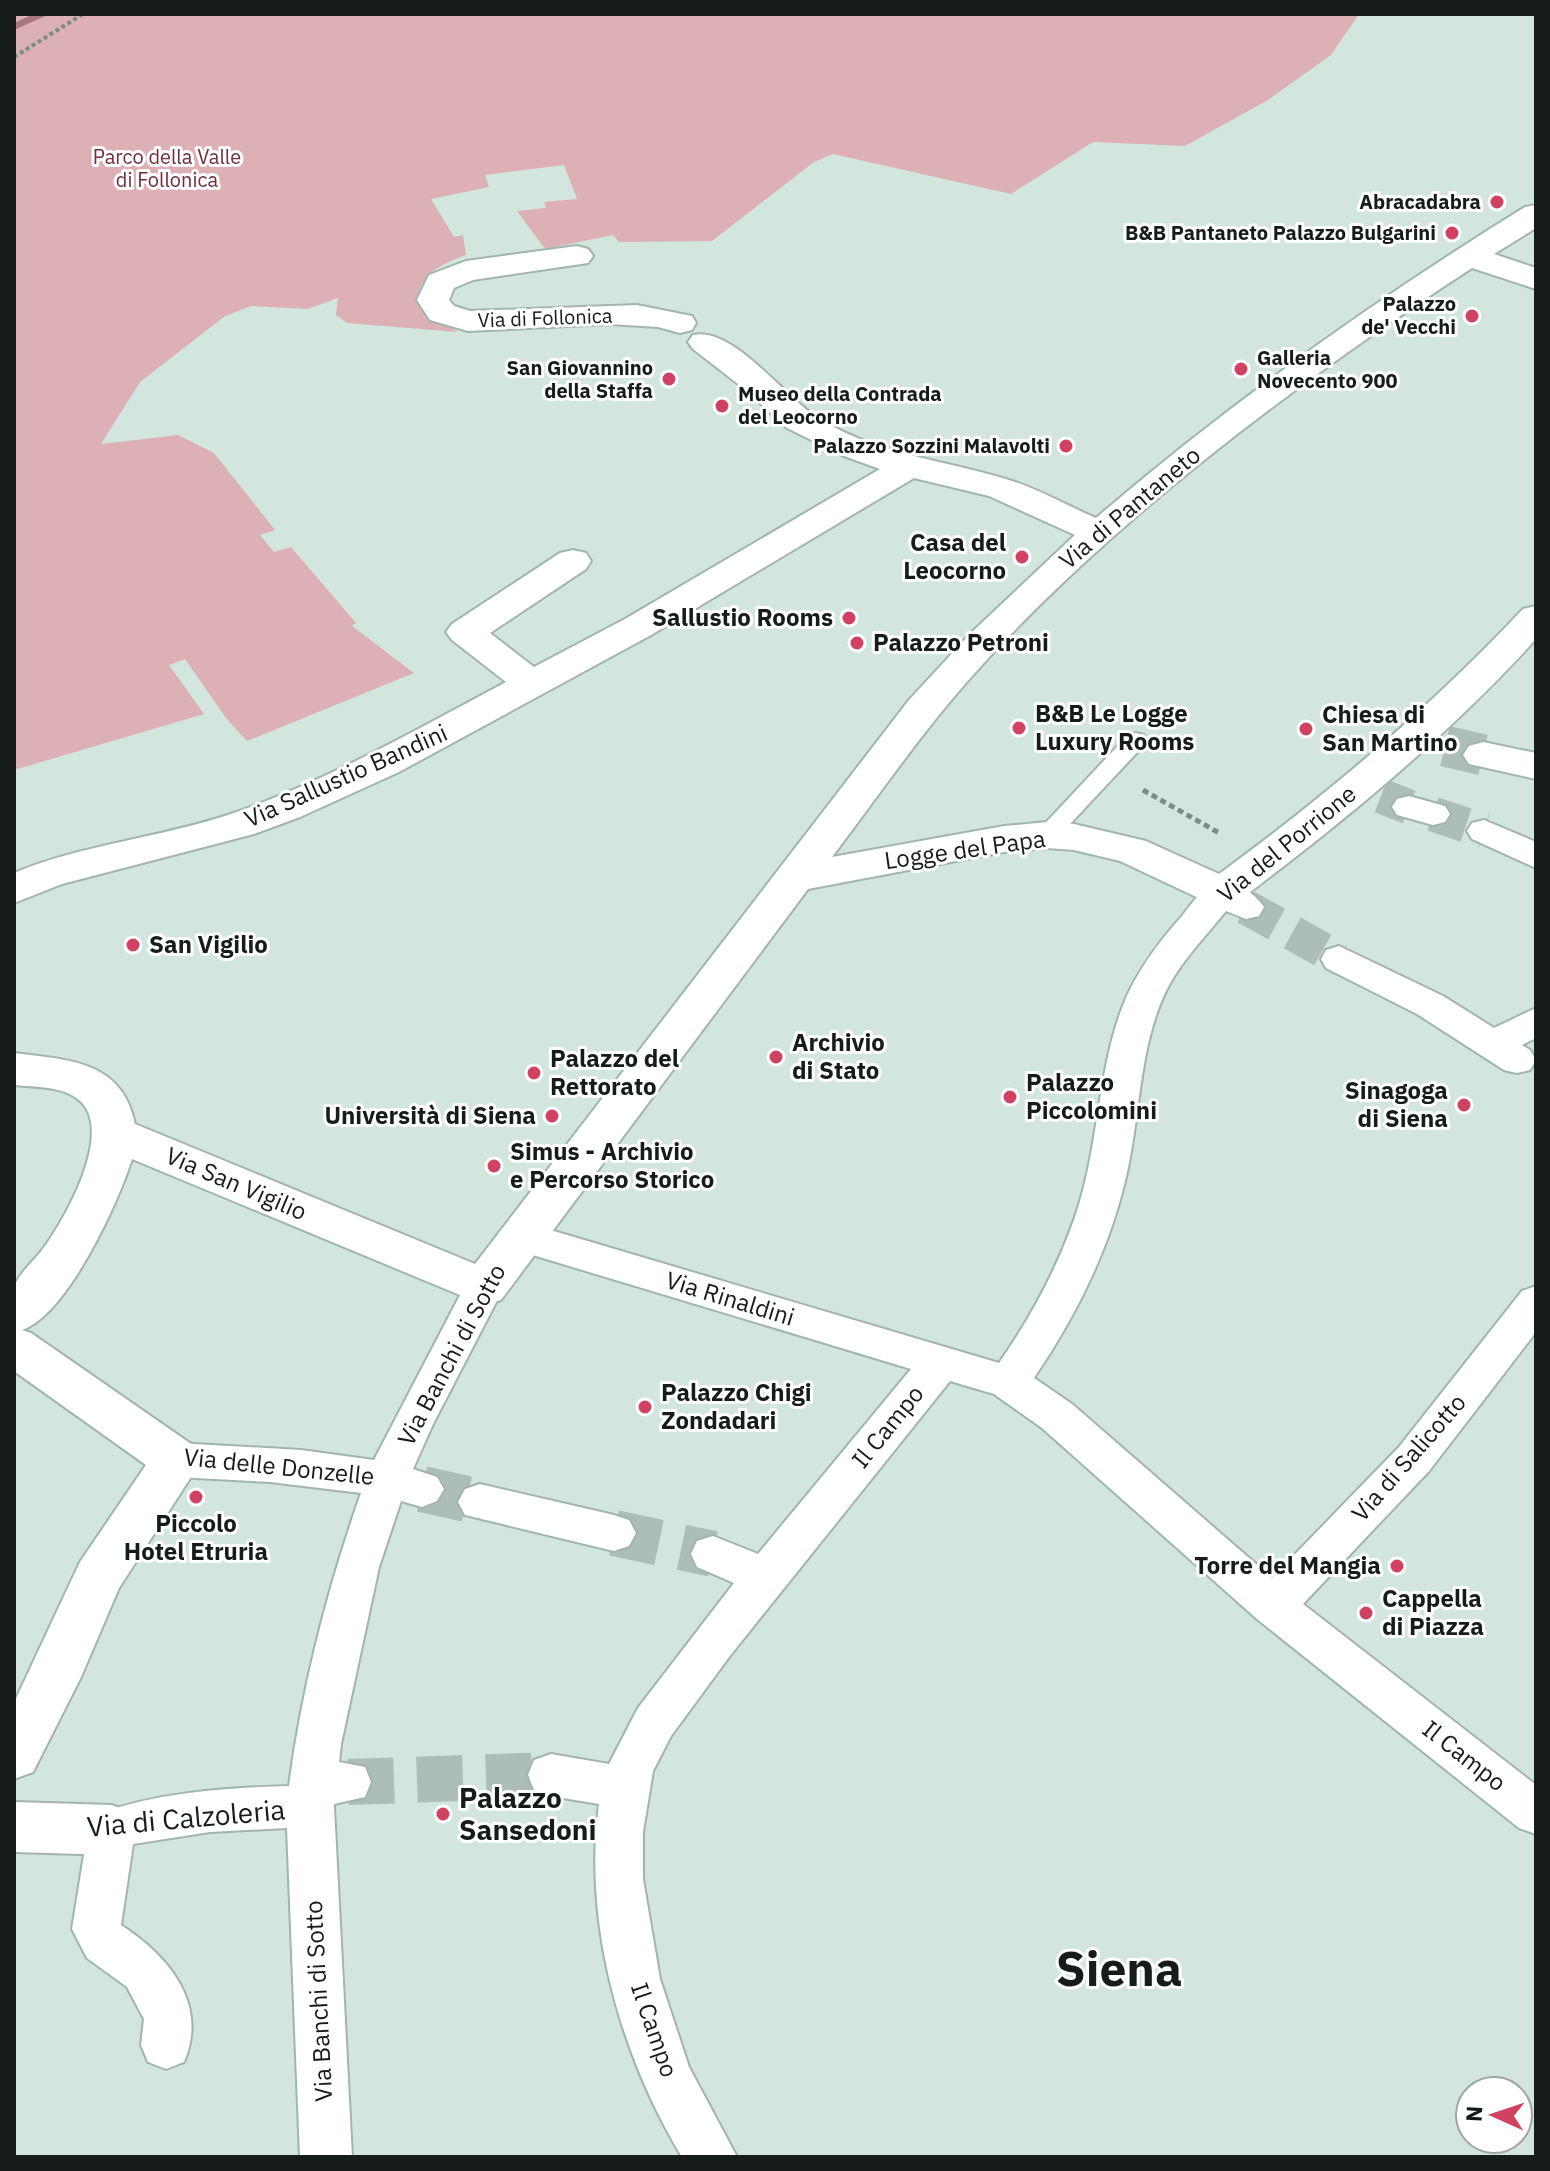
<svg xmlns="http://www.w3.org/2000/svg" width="1550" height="2171" font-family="'IBM Plex Sans',sans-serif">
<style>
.green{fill:#dcb0b4}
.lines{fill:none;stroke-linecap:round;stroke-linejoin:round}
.stream{fill:#aa777d;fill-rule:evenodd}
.pedestrian-tunnel-far1{stroke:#adbeb7;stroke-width:35;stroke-dasharray:35 18;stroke-linecap:butt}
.pedestrian-tunnel{stroke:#adbeb7;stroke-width:46;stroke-dasharray:46 23;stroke-linecap:butt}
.minor-tunnel{stroke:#adbeb7;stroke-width:41;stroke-dasharray:41 21;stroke-linecap:butt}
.service-casing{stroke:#a2b5ad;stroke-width:4}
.pedestrian-casing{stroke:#a2b5ad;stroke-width:4}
.minor-casing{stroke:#a2b5ad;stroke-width:4}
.path-far1{stroke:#7e8c86;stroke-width:4;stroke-dasharray:4 3;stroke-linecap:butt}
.path{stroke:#7e8c86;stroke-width:5;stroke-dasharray:6 4;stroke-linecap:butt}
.service{fill:#fff;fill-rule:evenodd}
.pedestrian{fill:#fff;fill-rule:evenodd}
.minor{fill:#fff;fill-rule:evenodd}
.poi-dot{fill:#d14161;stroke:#fff;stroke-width:3}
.labels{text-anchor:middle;stroke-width:6;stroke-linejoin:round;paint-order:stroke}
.far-park-label{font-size:20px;fill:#702e3a;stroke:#fff}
.far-poi-label{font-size:20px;font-weight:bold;fill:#151c19;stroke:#fff;text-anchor:end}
.far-street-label{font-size:20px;fill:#151c19;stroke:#fff}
.street-label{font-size:24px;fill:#151c19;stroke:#fff}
.poi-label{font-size:24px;font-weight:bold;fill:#151c19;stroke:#fff;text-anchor:start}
.near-poi-label{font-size:28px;font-weight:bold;fill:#151c19;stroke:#fff;text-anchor:start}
.near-street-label{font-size:28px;fill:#151c19;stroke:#fff}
.near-town-label{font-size:48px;font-weight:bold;fill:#151c19;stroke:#fff}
</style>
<rect width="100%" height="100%" fill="#d3e6de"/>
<!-- green -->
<path class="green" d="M14 14H1359L1331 55 1268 100 1185 146 1093 142 1011 194 833 154 814 162 712 241 619 242 613 235 545 249 517 211 546 208 544 202 577 199 564 165 485 175 489 187 431 199 454 237 463 235 466 255C444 263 421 273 417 299L432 316 458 332 347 323 336 315 338 298 308 309 251 306 225 316 140 382 101 444 178 435 214 453 275 530 260 535 274 552 291 547 356 623 352 626 414 673 247 741 226 718 185 659 169 665 204 714 14 770Z"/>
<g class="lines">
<!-- stream -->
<path class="stream" d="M34 14H50L14 30V23Z"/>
<!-- pedestrian-tunnel-far1 -->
<g class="pedestrian-tunnel-far1">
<path d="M1381 796 1409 807"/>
<path d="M1433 814 1484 831"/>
<path d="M1246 907 1339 959"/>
</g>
<!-- pedestrian-tunnel -->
<g class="pedestrian-tunnel">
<path d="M422 1489 480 1502"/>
<path d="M614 1533 713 1554"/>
<path d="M348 1782 551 1775"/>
</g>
<!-- minor-tunnel -->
<path class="minor-tunnel" d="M1445 746 1483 755"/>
<!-- service casing -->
<g class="service-casing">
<path id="service" d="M1136 733 1144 735 1147 740 1144 745 1055 840H1039L1036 835 1039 830 1128 735Z"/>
</g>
<!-- pedestrian casing -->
<g class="pedestrian-casing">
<g id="pedestrian">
<path d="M1409 796 1445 806 1450 814 1445 822 1433 825 1397 815 1392 807 1397 799Z"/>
<path d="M1484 820 1536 842V868L1472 839 1467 831 1472 823Z"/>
<path d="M1222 880C1238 884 1255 893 1264 907L1259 916 1246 919 1226 911C1206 936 1182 960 1167 989 1137 1049 1141 1121 1124 1185 1107 1254 1074 1319 1034 1378L1072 1404 1272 1578 1399 1447 1522 1291 1536 1286V1332L1429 1471 1303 1604 1536 1785V1834L1519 1828 1257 1619 1042 1428 994 1394 950 1381 729 1657 671 1736 653 1771 643 1832V1879L660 1979 689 2067 737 2157H682C620 2054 583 1923 599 1804L551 1796 534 1790 528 1775 534 1760 551 1754 609 1764 638 1708 734 1583 697 1567 691 1554 697 1541 713 1536 758 1554 911 1369 506 1247 500 1236 506 1225 520 1221 999 1363C1031 1317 1057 1269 1075 1217 1099 1148 1097 1074 1122 1008 1135 973 1158 943 1182 916 1194 901 1204 885 1222 880Z"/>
<path d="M1339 946 1443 996 1494 1028 1536 1008V1038L1522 1045 1530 1050 1536 1060 1530 1070 1517 1073 1504 1070 1417 1014 1326 968 1321 959 1326 950Z"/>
<path d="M484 1271 498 1276 504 1287 433 1424 413 1469 437 1477 444 1489 437 1501 422 1507 401 1501 379 1567 341 1744 339 1762 365 1767 371 1782 365 1797 334 1804V1807L352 2157H300L287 1828 210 1832 133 1844 121 1925C168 1956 209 2003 184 2062L166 2069 148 2062 141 2045 144 2019 127 1987 87 1958 72 1929 88 1830 95 1815C158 1792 223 1788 289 1786 302 1687 328 1587 361 1493L270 1482 177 1477 162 1472 156 1460 162 1448 177 1443 301 1450 374 1460 470 1276Z"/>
<path d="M480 1484 614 1515 629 1520 636 1533 629 1546 614 1551 465 1515 458 1502 465 1489Z"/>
</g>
</g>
<!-- minor casing -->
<g class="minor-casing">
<g id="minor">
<path d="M1536 205V228L1494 254 1536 268V289L1472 268C1297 382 1103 527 965 684 917 739 876 799 832 857L1004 826 1047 822 1074 824 1146 841 1219 874C1328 794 1430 708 1523 609L1536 606V639C1446 738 1343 822 1237 902L1222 906 1207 902 1120 861 1074 850 1047 848 1004 852 808 889 501 1300 484 1305 132 1159C118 1203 67 1315 22 1330L31 1333 194 1446 202 1460 119 1588 81 1677 33 1772 14 1779V1703L80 1562 146 1465 14 1371C14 1355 10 1296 15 1285 20 1272 37 1258 45 1246 66 1217 115 1130 79 1100 63 1086 34 1087 14 1085V1053C68 1060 122 1060 135 1124L475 1264 909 700 971 633 1075 535 989 496 914 478 651 635 399 772 300 817 254 834 62 884 14 903V873C83 844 160 838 231 814 327 781 416 730 506 682L452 640 446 632 452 624 560 553 573 550 586 553 591 561 586 569 490 633 534 667 625 619 880 469 844 456 787 428 742 387 693 349 688 342 693 335C731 326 781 392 811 413 870 455 945 459 1012 481 1040 490 1068 506 1096 518 1230 403 1375 300 1525 207Z"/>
<path d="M577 246 588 249 593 256 588 263 473 280 454 288 449 300 454 306 470 311 637 305 692 316 696 323 692 330 680 333 658 327 609 324 468 331 430 320 417 300 429 275 466 261Z"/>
<path d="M1483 742 1536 753V779L1469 764 1463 755 1469 746Z"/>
<path d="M14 1802 112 1805 131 1813 139 1830 131 1847 112 1855 14 1852Z"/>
</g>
</g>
<!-- path-far1 -->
<path class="path-far1" d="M14 57 83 14"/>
<!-- path -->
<path class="path" d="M1143 790 1221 834"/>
<!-- service -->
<use href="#service" class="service"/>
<!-- pedestrian -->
<use href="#pedestrian" class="pedestrian"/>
<!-- minor -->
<use href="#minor" class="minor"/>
</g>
<!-- markers -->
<g class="poi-dot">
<circle cx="1497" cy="202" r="8"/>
<circle cx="1452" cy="233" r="8"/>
<circle cx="1472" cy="316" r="8"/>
<circle cx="1241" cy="369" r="8"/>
<circle cx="669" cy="379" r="8"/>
<circle cx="722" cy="406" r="8"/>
<circle cx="1066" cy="446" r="8"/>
<circle cx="1022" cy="557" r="8"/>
<circle cx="849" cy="618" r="8"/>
<circle cx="857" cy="643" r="8"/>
<circle cx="1019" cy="728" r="8"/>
<circle cx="1306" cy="729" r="8"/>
<circle cx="133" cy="945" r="8"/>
<circle cx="776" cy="1057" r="8"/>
<circle cx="534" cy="1073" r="8"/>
<circle cx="1010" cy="1097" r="8"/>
<circle cx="1464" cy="1105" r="8"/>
<circle cx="552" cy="1116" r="8"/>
<circle cx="494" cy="1166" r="8"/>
<circle cx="645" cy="1407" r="8"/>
<circle cx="196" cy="1497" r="8"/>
<circle cx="1397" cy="1566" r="8"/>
<circle cx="1366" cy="1613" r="8"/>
<circle cx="443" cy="1814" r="8"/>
</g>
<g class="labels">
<!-- far-park labels -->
<g class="far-park-label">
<text x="167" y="164">Parco della Valle<tspan x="167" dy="23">di Follonica</tspan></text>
</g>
<!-- far-poi labels -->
<g class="far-poi-label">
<text x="1481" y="209">Abracadabra</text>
<text x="1436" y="240">B&amp;B Pantaneto Palazzo Bulgarini</text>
<text x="1456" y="311">Palazzo<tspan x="1456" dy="23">de' Vecchi</tspan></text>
<text x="1257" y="365" text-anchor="start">Galleria<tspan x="1257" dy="23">Novecento 900</tspan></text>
<text x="653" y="375">San Giovannino<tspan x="653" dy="23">della Staffa</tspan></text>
<text x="738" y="401" text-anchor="start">Museo della Contrada<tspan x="738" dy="23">del Leocorno</tspan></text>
<text x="1050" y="453">Palazzo Sozzini Malavolti</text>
</g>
<!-- far-street labels -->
<g class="far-street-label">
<text transform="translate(545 318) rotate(-2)" y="7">Via di Follonica</text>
</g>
<!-- street labels -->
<g class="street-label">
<text transform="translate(1130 508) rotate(-40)" y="8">Via di Pantaneto</text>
<text transform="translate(346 776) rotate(-24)" y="8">Via Sallustio Bandini</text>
<text transform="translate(1287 844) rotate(-39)" y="8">Via del Porrione</text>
<text transform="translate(965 850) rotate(-8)" y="8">Logge del Papa</text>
<text transform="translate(236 1184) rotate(23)" y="8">Via San Vigilio</text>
<text transform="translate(730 1299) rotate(17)" y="8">Via Rinaldini</text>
<text transform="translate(452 1355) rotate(-62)" y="8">Via Banchi di Sotto</text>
<text transform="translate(888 1427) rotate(-51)" y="8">Il Campo</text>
<text transform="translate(1409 1458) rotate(-49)" y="8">Via di Salicotto</text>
<text transform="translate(279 1467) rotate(6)" y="8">Via delle Donzelle</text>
<text transform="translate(1464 1756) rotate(38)" y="8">Il Campo</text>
<text transform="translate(319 2001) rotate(-93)" y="8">Via Banchi di Sotto</text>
<text transform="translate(654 2030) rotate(71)" y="8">Il Campo</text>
</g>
<!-- poi labels -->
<g class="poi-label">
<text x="1006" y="551" text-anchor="end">Casa del<tspan x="1006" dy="28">Leocorno</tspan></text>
<text x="833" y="626" text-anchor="end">Sallustio Rooms</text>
<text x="873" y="651">Palazzo Petroni</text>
<text x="1035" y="722">B&amp;B Le Logge<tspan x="1035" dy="28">Luxury Rooms</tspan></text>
<text x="1322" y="723">Chiesa di<tspan x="1322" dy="28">San Martino</tspan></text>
<text x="149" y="953">San Vigilio</text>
<text x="792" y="1051">Archivio<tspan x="792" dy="28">di Stato</tspan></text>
<text x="550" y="1067">Palazzo del<tspan x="550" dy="28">Rettorato</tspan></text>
<text x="1026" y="1091">Palazzo<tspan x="1026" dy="28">Piccolomini</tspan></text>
<text x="1448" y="1099" text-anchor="end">Sinagoga<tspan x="1448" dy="28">di Siena</tspan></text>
<text x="536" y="1124" text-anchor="end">Università di Siena</text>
<text x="510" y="1160">Simus - Archivio<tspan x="510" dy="28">e Percorso Storico</tspan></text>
<text x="661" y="1401">Palazzo Chigi<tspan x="661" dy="28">Zondadari</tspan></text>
<text x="196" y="1532" text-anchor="middle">Piccolo<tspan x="196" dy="28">Hotel Etruria</tspan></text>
<text x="1381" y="1574" text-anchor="end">Torre del Mangia</text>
<text x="1382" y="1607">Cappella<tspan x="1382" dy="28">di Piazza</tspan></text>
</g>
<!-- near-poi labels -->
<g class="near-poi-label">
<text x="459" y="1808">Palazzo<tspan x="459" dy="32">Sansedoni</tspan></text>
</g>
<!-- near-street labels -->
<g class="near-street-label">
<text transform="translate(186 1818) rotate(-5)" y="10">Via di Calzoleria</text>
</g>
<!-- near-town labels -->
<g class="near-town-label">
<text x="1119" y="1986">Siena</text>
</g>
</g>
<!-- border -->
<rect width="1550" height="2171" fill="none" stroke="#151c19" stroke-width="32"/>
<!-- north arrow -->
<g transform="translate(1494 2115) rotate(273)"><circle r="38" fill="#ffffff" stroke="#a1a4a3" stroke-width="2"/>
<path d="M0-6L14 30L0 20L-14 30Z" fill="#d14161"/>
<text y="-12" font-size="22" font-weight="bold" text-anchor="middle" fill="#151c19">N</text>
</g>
</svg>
